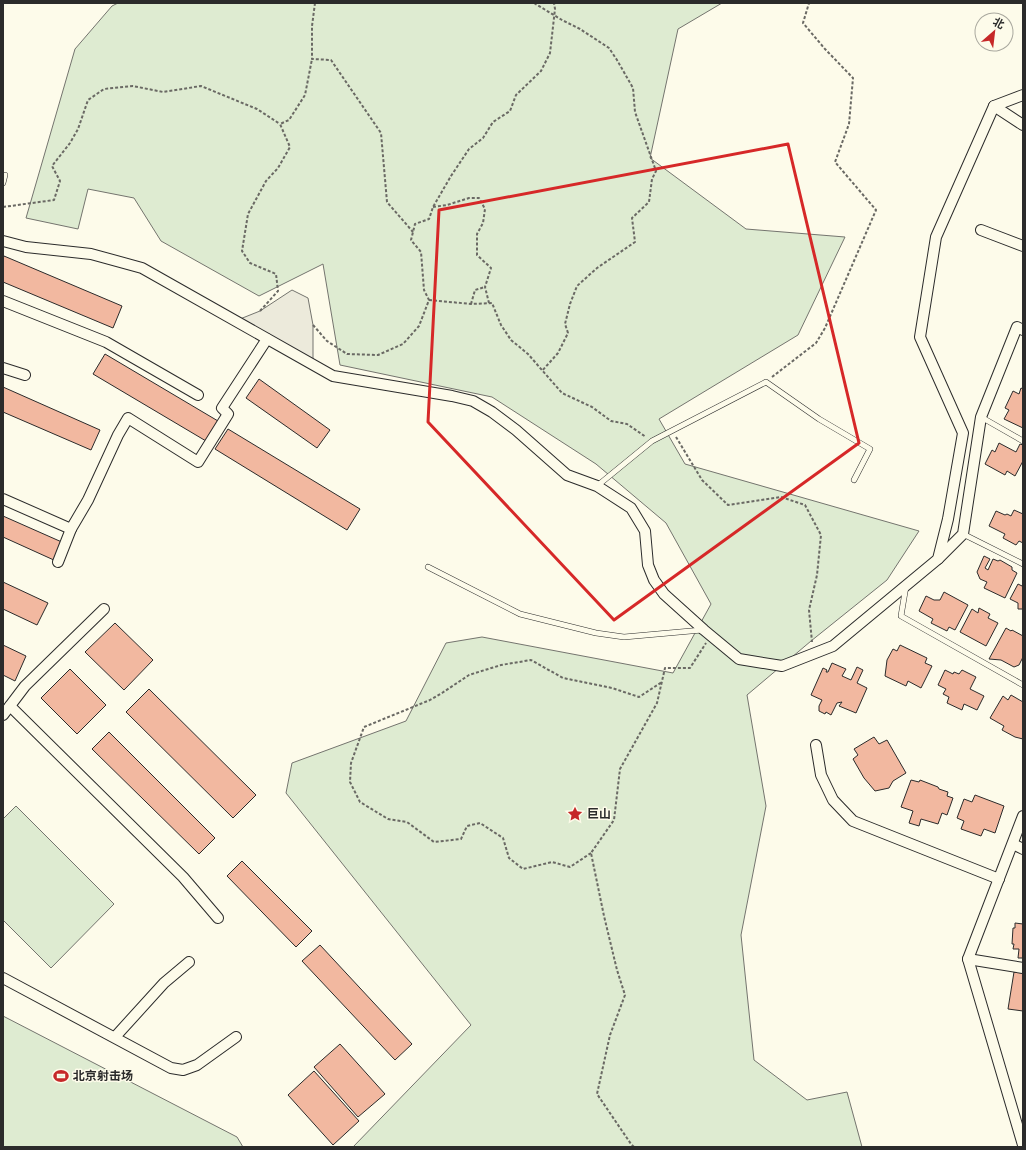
<svg xmlns="http://www.w3.org/2000/svg" width="1026" height="1150" font-family="Literata,'Noto Sans SC',serif">
<style>
.green{fill:#deebd1;stroke:#74746e}
.parking{fill:#eceadb;stroke:#74746e}
.building{fill:#f2b8a0;stroke:#2b2b2b}
.lines{fill:none;stroke-linecap:round;stroke-linejoin:round}
.lane-casing{stroke:#2b2b2b;stroke-width:6}
.street-casing{stroke:#2b2b2b;stroke-width:12}
.path{stroke:#6a6964;stroke-width:2;stroke-dasharray:3 2;stroke-linecap:butt}
.lane{stroke:#fdfbea;stroke-width:5}
.street{stroke:#fdfbea;stroke-width:10}
.marked{fill:none;stroke:#d62828;stroke-width:3;stroke-linejoin:round}
.labels{text-anchor:middle;stroke-width:3;stroke-linejoin:round;paint-order:stroke}
.poi-label{font-size:12px;font-weight:bold;fill:#2b2b2b;stroke:#fdfbea;text-anchor:start}
</style>
<rect width="100%" height="100%" fill="#fdfbea"/>
<!-- green -->
<g class="green">
<path d="M118 3H722L678 29 650 158 746 229 845 237 798 335 659 419 685 464 919 531 887 580 811 641 747 695 766 806 741 935 754 1060 807 1100 847 1092 862 1147H353L471 1025 286 793 292 763 406 721 446 643 482 637 673 673 711 604 666 523 596 464 492 397 340 365 323 264 259 296 161 241 134 198 88 189 78 229 26 218 75 49 112 6Z"/>
<path d="M16 806 114 904 51 968 3 920V819Z"/>
<path d="M3 1016 237 1137 243 1147H3Z"/>
</g>
<!-- parking -->
<path class="parking" d="M292 290 308 298 313 325V365L235 321 260 311Z"/>
<!-- building -->
<g class="building">
<path d="M4 256 122 306 113 328 3 282V259Z"/>
<path d="M105 354 218 421 206 441 93 374Z"/>
<path d="M259 379 330 430 317 448 246 398Z"/>
<path d="M3 387 100 430 91 450 3 412Z"/>
<path d="M1021 388 1023 389V428L1004 419 1009 410 1005 408 1013 391 1019 394Z"/>
<path d="M228 429 360 509 347 530 215 449Z"/>
<path d="M999 443 1016 452 1020 444 1023 445V461L1015 476 1007 471 1005 475 985 464 992 450 995 452Z"/>
<path d="M1014 510 1023 514V543L1019 541 1016 545 1003 538 1005 534 989 526 996 511 1005 515 1007 514 1011 516Z"/>
<path d="M3 516 64 543 56 561 3 537Z"/>
<path d="M984 556 990 559 985 568 988 570 993 559 998 561 1000 560 1012 567V570L1017 573 1005 598 984 588 987 582 980 579 977 572Z"/>
<path d="M3 582 48 603 37 625 3 609Z"/>
<path d="M1018 584 1022 586 1023 584V609H1018V603L1010 599Z"/>
<path d="M944 592 968 605 955 630 949 627 947 631 931 623 933 619 919 611 926 596 934 600H940Z"/>
<path d="M979 608 990 614 988 618 998 623 986 646 960 632 972 609 978 613Z"/>
<path d="M115 623 153 660 124 690 85 652Z"/>
<path d="M1006 628 1011 631 1012 630 1023 636V657L1019 665 1014 667 1001 660 989 659Z"/>
<path d="M3 645 26 656 15 681 3 675Z"/>
<path d="M900 645 927 658 925 663 932 666 921 688 908 681 906 686 885 676 887 660 893 649 897 651Z"/>
<path d="M832 663 846 669 842 676 851 680 857 667 863 670 857 683 867 688 856 713 839 706 842 702 837 703 831 715 826 712 825 714 819 711V706L822 700 811 695 823 668 827 670 826 672H828Z"/>
<path d="M70 669 106 705 77 734 41 698Z"/>
<path d="M945 670 953 674 954 672 959 674 962 670 976 677 970 689 984 696 977 710 964 704 962 710 947 703 949 697 943 694 946 689 938 685Z"/>
<path d="M149 689 256 795 233 818 126 712Z"/>
<path d="M1011 695 1023 702V739L1015 737 1002 730 1004 726 990 718 1003 696 1008 700Z"/>
<path d="M109 732 215 838 199 854 92 749Z"/>
<path d="M874 737 879 744 887 740 906 773 893 781 889 788 875 791 864 778 853 759 858 755 854 749Z"/>
<path d="M911 780 919 782 920 780 938 787 939 789 948 792 947 796 953 798 947 815 942 813 938 824 921 819 919 826 909 823 913 811 901 807Z"/>
<path d="M975 795 1004 806 995 833 984 829 981 836 961 829 964 821 957 818 964 799 972 802Z"/>
<path d="M242 861 312 931 296 947 227 876Z"/>
<path d="M1015 923 1023 924V958H1018L1019 949H1013L1014 944H1012L1013 928H1015Z"/>
<path d="M320 945 412 1044 395 1060 302 961Z"/>
<path d="M1014 972 1023 973V1011L1008 1009Z"/>
<path d="M340 1044 385 1094 358 1117 314 1067Z"/>
<path d="M314 1071 359 1121 333 1145 288 1095Z"/>
</g>
<g class="lines">
<!-- lane casing -->
<g class="lane-casing">
<g id="lane">
<path d="M3 183 5 175"/>
<path d="M981 417 1023 441"/>
<path d="M597 486 652 441 766 382 819 419 870 449 854 480"/>
<path d="M963 534 1023 564"/>
<path d="M428 567 520 614 596 633 624 637 702 630"/>
<path d="M906 586 901 616 1023 685"/>
</g>
</g>
<!-- street casing -->
<g class="street-casing">
<g id="street">
<path d="M994 106 1023 125"/>
<path d="M981 230 1023 246"/>
<path d="M3 241 26 247 91 254 142 268 333 376 452 396 473 401 492 412 516 430 567 475 597 486 631 508 645 531 648 565 654 580 664 594 704 630 739 659 782 666 833 646 938 559 948 519 963 433 920 337 936 237 994 106 1023 95"/>
<path d="M3 301 106 342 198 395"/>
<path d="M3 368 25 375"/>
<path d="M3 499 71 529"/>
<path d="M938 559 963 534 981 417 1017 327 1023 330"/>
<path d="M58 562 71 529 88 500 118 435 128 418 198 462 228 414 222 408 267 339"/>
<path d="M10 706 183 877 218 918"/>
<path d="M3 715 25 686 104 609"/>
<path d="M816 745 821 775 833 800 853 821 999 879"/>
<path d="M1023 816 968 959 1023 1145"/>
<path d="M1013 844 1023 849"/>
<path d="M968 959 1023 968"/>
<path d="M3 978 171 1068 183 1070 197 1065 236 1037"/>
<path d="M115 1037 164 983 189 962"/>
</g>
</g>
<!-- path -->
<g class="path">
<path d="M315 3 312 26V59L331 60 381 133 387 202 413 232"/>
<path d="M534 3 562 20 580 29 609 48 617 60 633 88 635 112 656 171 652 179 649 202 632 218 635 242 597 268 577 286 570 304 565 324 568 333 558 353 542 371"/>
<path d="M3 207 54 200 60 181 52 166 70 143 78 129 88 100 104 89 133 86 163 92 201 86 257 109 280 124"/>
<path d="M433 207 447 205 469 198H479L485 209 483 223 477 234V255L491 268 485 287 489 303"/>
<path d="M429 300 471 304 492 303 501 325 511 340 528 354 562 393 592 407 611 421 627 424 646 437"/>
<path d="M471 304 475 290 485 287"/>
<path d="M260 311 278 291 276 274 250 263 242 251 248 214 266 181 278 168 290 147 280 124 289 120 305 95 312 59"/>
<path d="M313 325 327 341 347 354 378 355 403 344 419 326 429 300 424 290 421 252 411 240 415 224 429 219 433 207 451 176 469 149 483 138 493 122 510 111 516 95 541 71 550 53 555 9 554 3"/>
<path d="M772 377 816 343 825 328 876 210 835 162 849 124 853 78 825 49 803 23 809 3"/>
<path d="M676 437 702 480 728 505 781 497 805 505 821 535 817 575 809 610 812 642"/>
<path d="M591 853 570 867 552 862 523 869 509 858 503 838 480 823 467 826 461 839 434 842 407 822 388 819 360 802 350 782 351 763 364 727 430 700 442 693 469 675 501 665 531 660 563 678 612 688 639 697 662 682"/>
<path d="M634 1147 631 1144 597 1094 610 1035 625 995 617 970 604 916 591 853 614 820 620 769 657 703 665 668H690L706 643"/>
</g>
<!-- lane -->
<use href="#lane" class="lane"/>
<!-- street -->
<use href="#street" class="street"/>
</g>
<!-- marked area -->
<path class="marked" d="M788 144 859 443 614 620 428 422 439 210Z"/>
<!-- icons -->
<defs>
<g id="sight-bare" transform="scale(1.2)"><path d="M0-6L1.8-2.2L6-1.7L2.9 1.2L3.7 5.4L0 3.3L-3.7 5.4L-2.9 1.2L-6-1.7L-1.8-2.2Z" fill="#c62828" stroke="#fdfbea" stroke-width="2.5" paint-order="stroke"/></g>
<g id="stadium-bare" transform="scale(1.2)"><path d="M0-5a6.5 5 0 1 0 0 10a6.5 5 0 1 0 0-10ZM-3.5-1.8h7v3.6h-7Z" fill="#c62828" stroke="#fdfbea" stroke-width="2.5" paint-order="stroke"/></g>
</defs>
<g fill-rule="evenodd">
<use href="#sight-bare" x="575" y="814"/>
<use href="#stadium-bare" x="61" y="1076"/>
</g>
<g class="labels">
<!-- poi labels -->
<g class="poi-label">
<text x="587" y="818">巨山</text>
<text x="73" y="1080">北京射击场</text>
</g>
</g>
<!-- border -->
<rect width="1026" height="1150" fill="none" stroke="#2b2b2b" stroke-width="8"/>
<!-- north arrow -->
<g transform="translate(994 32) rotate(28)"><circle r="19" fill="#fdfbea" stroke="#a9a89e"/>
<path d="M0-3L7 15L0 10L-7 15Z" fill="#c62828"/>
<text y="-6" font-size="11" font-weight="bold" text-anchor="middle" fill="#2b2b2b">北</text>
</g>
</svg>
